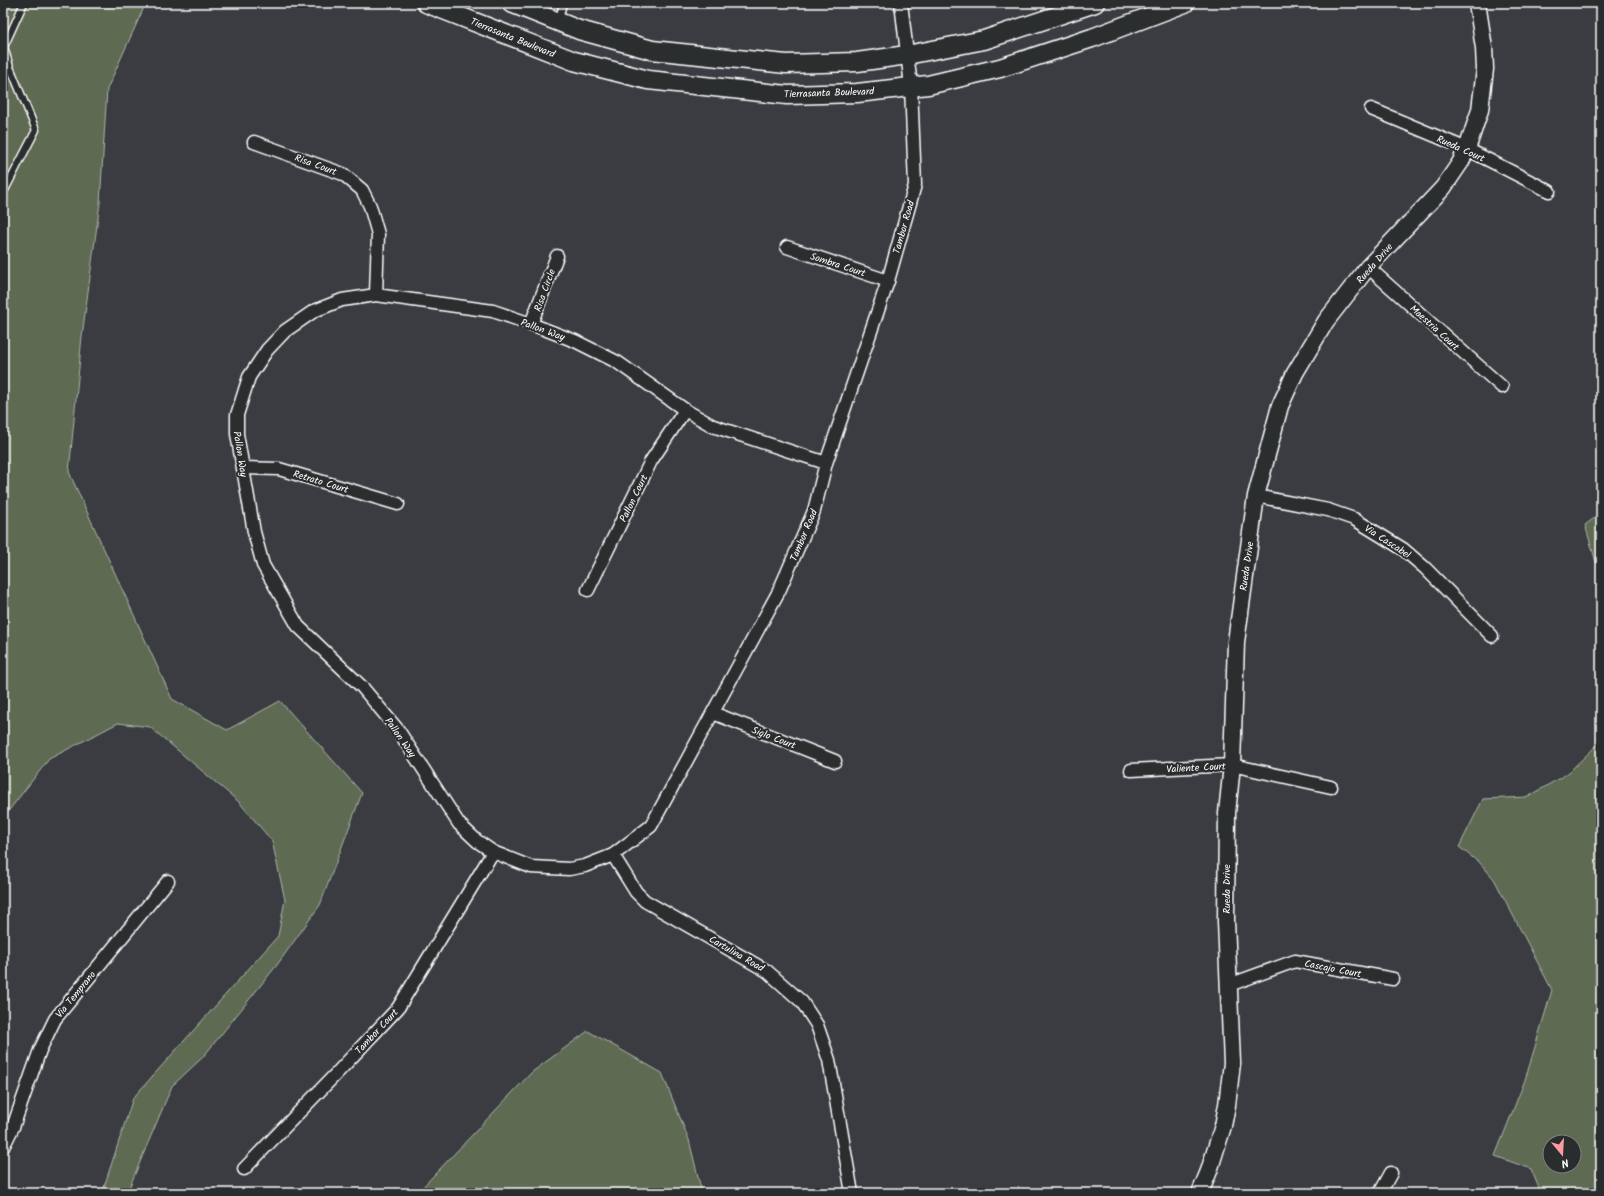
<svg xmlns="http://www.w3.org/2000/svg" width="1604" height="1196" font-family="Kalam,sans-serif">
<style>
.green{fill:#5e6b53;stroke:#aeb5a9;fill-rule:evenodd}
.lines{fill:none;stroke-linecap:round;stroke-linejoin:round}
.service-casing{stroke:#fff;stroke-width:9}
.minor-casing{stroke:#fff;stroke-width:15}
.tertiary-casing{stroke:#fff;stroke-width:19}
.secondary-casing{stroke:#fff;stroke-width:21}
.service{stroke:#2a2d2e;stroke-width:6}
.minor{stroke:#2a2d2e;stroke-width:12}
.tertiary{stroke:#2a2d2e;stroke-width:16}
.secondary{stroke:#2a2d2e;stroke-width:18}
.labels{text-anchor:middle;stroke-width:4;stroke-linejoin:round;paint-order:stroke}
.street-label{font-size:10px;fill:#fff;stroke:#2a2d2e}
</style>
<rect width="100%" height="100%" fill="#3a3c42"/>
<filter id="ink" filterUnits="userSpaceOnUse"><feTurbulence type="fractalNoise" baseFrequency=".025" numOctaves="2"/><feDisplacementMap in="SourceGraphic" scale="8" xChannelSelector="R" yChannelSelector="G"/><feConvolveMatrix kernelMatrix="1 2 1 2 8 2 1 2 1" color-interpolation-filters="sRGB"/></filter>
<g filter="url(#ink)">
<!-- green -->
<g class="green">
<path d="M12 3H146L107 89 100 203 82 336 69 472 172 699 227 730 280 701 362 793 320 905 277 965 203 1057 172 1086 127 1193H102L133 1098 278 936 285 900 272 841 239 802 150 727 118 723 49 759 3 818V14Z"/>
<path d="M1601 513V569L1596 562 1585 525Z"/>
<path d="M1601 741V1193H1541L1531 1169 1495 1156 1525 1080 1552 990 1494 879 1481 864 1459 847 1483 799 1528 797 1568 773ZM1550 1142H1574V1166H1550Z"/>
<path d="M588 1031 662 1073 689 1140 702 1193H417L532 1072Z"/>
</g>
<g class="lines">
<!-- service casing -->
<g class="service-casing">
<g id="service">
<path d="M559 20 563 3"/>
<path d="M3 190H5L36 130 10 67 4 47 24 3"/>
</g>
</g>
<!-- minor casing -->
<g class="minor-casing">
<g id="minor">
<path d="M1371 109 1467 149 1549 191"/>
<path d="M254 142 343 174 362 190 370 206 378 234 376 295"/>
<path d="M787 247 888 281"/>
<path d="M1368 267 1502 387"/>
<path d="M531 324 557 256"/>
<path d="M826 463 713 426 685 410 617 362 575 341 531 324 493 311 376 295 342 300 314 311 285 331 267 350 249 377 237 415V434L254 532 263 565 298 626 362 687 398 730 459 824 477 841 493 852 531 867 569 869 585 866 613 855 651 826 779 591 814 511 826 463 888 281 915 185 911 86 901 3"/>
<path d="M244 468 279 469 398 504"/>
<path d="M1256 496 1328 510 1354 519 1403 549 1425 568 1492 636"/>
<path d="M588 590 651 461 685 410"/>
<path d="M713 713 835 761"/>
<path d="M1131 770 1232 765 1331 787"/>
<path d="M613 855 636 892 645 901 767 971 802 1002 817 1025 829 1060 852 1193"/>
<path d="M1229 985 1295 961 1393 979"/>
<path d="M3 1147 13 1127 40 1050 55 1019 168 881"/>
<path d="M244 1169 335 1075 398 1008 493 852"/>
<path d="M1380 1193 1391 1173"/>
</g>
</g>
<!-- tertiary casing -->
<g class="tertiary-casing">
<path id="tertiary" d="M1200 1193 1209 1171 1223 1126 1227 1105 1232 1063 1226 921 1227 813 1232 765 1236 642 1256 496 1280 406 1295 373 1326 321 1368 267 1443 188 1460 163 1467 149 1480 110 1485 69 1484 48 1477 3"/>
</g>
<!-- secondary casing -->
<g class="secondary-casing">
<g id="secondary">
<path d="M426 3 574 61 648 80 787 95 857 93 928 85 1000 68 1092 38 1185 3"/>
<path d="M511 3 579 30 652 50 786 64 857 62 907 55 984 40 1095 3"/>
</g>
</g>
<!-- service -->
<use href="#service" class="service"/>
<!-- minor -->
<use href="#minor" class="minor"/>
<!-- tertiary -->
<use href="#tertiary" class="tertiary"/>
<!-- secondary -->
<use href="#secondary" class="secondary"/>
</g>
</g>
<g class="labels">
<!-- street labels -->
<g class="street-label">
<text transform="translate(513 37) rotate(22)" y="4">Tierrasanta Boulevard</text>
<text transform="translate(829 92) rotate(-2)" y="4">Tierrasanta Boulevard</text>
<text transform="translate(1461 148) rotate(24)" y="4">Rueda Court</text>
<text transform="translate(316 164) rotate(20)" y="4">Risa Court</text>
<text transform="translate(903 227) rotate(-74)" y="4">Tambor Road</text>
<text transform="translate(1374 263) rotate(-49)" y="4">Rueda Drive</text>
<text transform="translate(838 264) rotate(18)" y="4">Sombra Court</text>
<text transform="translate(544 290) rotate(-70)" y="4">Risa Circle</text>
<text transform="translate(1435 327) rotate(42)" y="4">Maestria Court</text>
<text transform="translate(543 329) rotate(20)" y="4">Pallon Way</text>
<text transform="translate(241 454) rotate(81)" y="4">Pallon Way</text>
<text transform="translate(321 481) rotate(17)" y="4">Retrato Court</text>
<text transform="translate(633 498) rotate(-64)" y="4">Pallon Court</text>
<text transform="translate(803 535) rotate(-67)" y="4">Tambor Road</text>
<text transform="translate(1388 541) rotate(33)" y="4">Via Cascabel</text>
<text transform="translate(1246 566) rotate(-82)" y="4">Rueda Drive</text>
<text transform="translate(401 737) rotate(55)" y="4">Pallon Way</text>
<text transform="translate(774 737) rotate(21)" y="4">Siglo Court</text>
<text transform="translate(1196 767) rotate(-3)" y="4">Valiente Court</text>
<text transform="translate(1226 889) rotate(-90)" y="4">Rueda Drive</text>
<text transform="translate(737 953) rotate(30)" y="4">Cartulina Road</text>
<text transform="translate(1333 968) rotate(11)" y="4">Cascajo Court</text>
<text transform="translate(75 994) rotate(-51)" y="4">Via Temprano</text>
<text transform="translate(376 1031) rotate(-47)" y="4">Tambor Court</text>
</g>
</g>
<!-- margin -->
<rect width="1604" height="1196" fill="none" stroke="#2a2d2e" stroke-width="16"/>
<rect x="8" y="8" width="1588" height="1180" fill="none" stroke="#fff" stroke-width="1.5" filter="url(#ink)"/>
<!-- north arrow -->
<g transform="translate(1562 1154) rotate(162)"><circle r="19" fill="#2a2d2e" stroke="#7f8182"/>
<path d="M0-3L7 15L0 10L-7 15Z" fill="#ff9aa2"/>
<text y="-6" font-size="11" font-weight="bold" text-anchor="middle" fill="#ffffff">N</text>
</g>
</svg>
